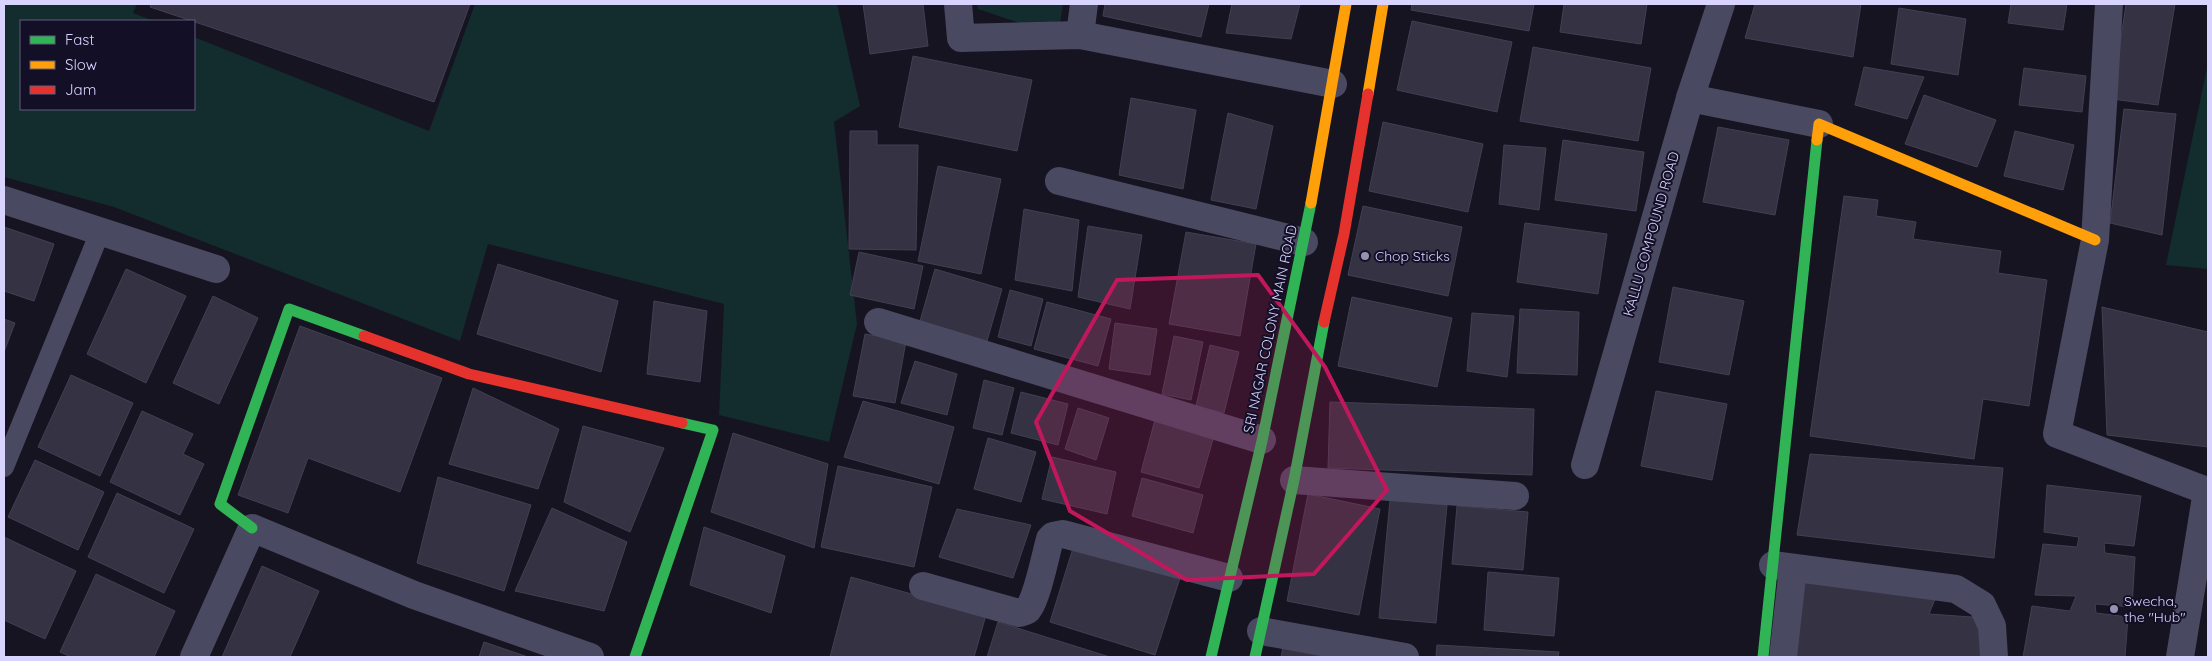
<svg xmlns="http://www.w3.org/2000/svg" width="2212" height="661" font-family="Quicksand,sans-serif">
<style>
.green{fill:#132c2d}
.building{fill:#343243;stroke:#433f54}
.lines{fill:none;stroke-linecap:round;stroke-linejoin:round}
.lane{stroke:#4a4962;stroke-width:20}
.street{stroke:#4a4962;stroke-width:28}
.fast{stroke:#30b455;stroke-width:11}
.slow{stroke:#ff9f0a;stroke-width:11}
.jam{stroke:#e5322d;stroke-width:11}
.marked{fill:#c2185b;fill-opacity:0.2;stroke:#c2185b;stroke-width:4;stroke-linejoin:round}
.poi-dot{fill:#9591b1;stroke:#130f26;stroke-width:2}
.labels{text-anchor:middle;stroke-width:4;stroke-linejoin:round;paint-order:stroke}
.street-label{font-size:14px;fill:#d9d4ff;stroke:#130f26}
.poi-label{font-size:14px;fill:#d9d4ff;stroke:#130f26;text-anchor:start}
</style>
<rect width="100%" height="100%" fill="#161421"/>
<!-- green -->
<g class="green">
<path d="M4 4H137L133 13 154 21H21V109H194V37L429 131 475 4H837L860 106 834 122 857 324 829 442 719 415 724 304 488 244 460 341 114 207 4 177Z"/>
<path d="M977 4H1063L1058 36 978 9Z"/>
<path d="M2208 63V269L2166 265Z"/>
</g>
<!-- building -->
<g class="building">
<path d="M151 4H470L434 102 150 7Z"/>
<path d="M863 4H923L928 46 870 54Z"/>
<path d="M1105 4H1209L1201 37 1103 16Z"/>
<path d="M1232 4H1300L1291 39 1226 33Z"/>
<path d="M1412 4H1534L1529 31 1411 10Z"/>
<path d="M1564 4H1647L1641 44 1560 32Z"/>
<path d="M1755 4H1861L1853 57 1745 38Z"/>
<path d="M2011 4H2067L2063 30 2008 23Z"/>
<path d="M2126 4H2175L2158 105 2112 99Z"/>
<path d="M1899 8 1966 19 1958 75 1891 64Z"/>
<path d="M1412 21 1512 42 1497 112 1397 90Z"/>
<path d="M1533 47 1651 68 1638 141 1520 121Z"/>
<path d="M913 56 1032 80 1017 151 899 127Z"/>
<path d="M1864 67 1924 77 1907 119 1855 105Z"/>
<path d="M2024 68 2086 76 2082 112 2019 105Z"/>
<path d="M1924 95 1996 120 1977 167 1905 144Z"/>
<path d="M1131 98 1196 110 1183 189 1119 175Z"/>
<path d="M2124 109 2176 114 2162 235 2110 223Z"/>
<path d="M1228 113 1273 126 1256 209 1211 200Z"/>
<path d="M1383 122 1483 144 1468 212 1369 191Z"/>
<path d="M1718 127 1789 140 1775 215 1703 202Z"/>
<path d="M850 131H877V145H918L916 250 849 249Z"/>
<path d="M2015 131 2074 145 2063 190 2004 176Z"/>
<path d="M1563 140 1644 152 1636 211 1555 200Z"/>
<path d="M1504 145 1546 148 1539 210 1499 204Z"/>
<path d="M938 166 1001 179 981 274 918 261Z"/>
<path d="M1844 196 1878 200 1876 216 1916 222 1913 239 2001 251 1998 273 2047 280 2029 406 1983 399 1974 459 1810 436Z"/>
<path d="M1363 206 1462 227 1448 296 1348 275Z"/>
<path d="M1024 209 1079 220 1072 291 1015 280Z"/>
<path d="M1525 223 1607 234 1598 294 1517 282Z"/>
<path d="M1088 226 1142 235 1130 309 1078 297Z"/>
<path d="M4 227 54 244 34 301 4 291Z"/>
<path d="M1186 232 1256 244 1240 336 1169 324Z"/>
<path d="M859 252 923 266 914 309 850 295Z"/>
<path d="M498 264 618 301 601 372 477 334Z"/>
<path d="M126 269 186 296 146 383 87 354Z"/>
<path d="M935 269 1002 289 987 341 920 321Z"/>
<path d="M1673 287 1744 301 1729 375 1659 362Z"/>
<path d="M1010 290 1043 299 1031 346 998 337Z"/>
<path d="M213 296 258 318 219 404 173 383Z"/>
<path d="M1352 297 1452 318 1437 387 1338 366Z"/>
<path d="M654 301 707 311 700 382 647 374Z"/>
<path d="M1047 302 1111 319 1098 366 1034 349Z"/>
<path d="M2102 307 2208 332V447L2107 435Z"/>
<path d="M1520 309 1579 312 1577 375 1517 373Z"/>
<path d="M1472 313 1514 316 1507 377 1467 371Z"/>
<path d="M4 319 15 323 4 352Z"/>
<path d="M1115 323 1157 329 1150 375 1109 369Z"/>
<path d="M300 326 442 378 400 492 308 458 288 513 238 495Z"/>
<path d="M865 334 906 341 895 403 853 396Z"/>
<path d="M1174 336 1203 342 1191 400 1162 394Z"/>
<path d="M1210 345 1239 352 1224 413 1196 406Z"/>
<path d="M915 361 957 374 947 415 901 403Z"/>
<path d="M71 375 133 403 100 476 38 447Z"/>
<path d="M984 380 1014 388 1002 435 973 428Z"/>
<path d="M473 388 559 429 538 489 449 464Z"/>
<path d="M1656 391 1727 404 1712 480 1641 466Z"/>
<path d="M1021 392 1068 404 1058 445 1011 433Z"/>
<path d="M863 401 954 427 939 484 844 457Z"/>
<path d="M1330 402 1534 409 1532 475 1328 468Z"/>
<path d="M1078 408 1109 418 1096 460 1065 449Z"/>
<path d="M142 411 193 434 183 454 204 464 180 515 110 482Z"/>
<path d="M1157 412 1216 429 1199 488 1141 472Z"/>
<path d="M583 426 664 448 630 532 564 502Z"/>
<path d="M733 433 828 464 814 548 711 512Z"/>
<path d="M988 438 1036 452 1021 502 974 489Z"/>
<path d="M1810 454 2003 468 1994 558 1797 535Z"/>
<path d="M1052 457 1116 472 1107 514 1042 499Z"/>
<path d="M35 460 104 492 78 550 8 517Z"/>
<path d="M838 466 932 487 914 567 821 547Z"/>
<path d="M438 477 531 505 504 591 417 563Z"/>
<path d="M1142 478 1203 495 1193 533 1132 516Z"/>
<path d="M2047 485 2141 496 2134 546 2104 543 2105 553 2135 557 2132 607 2095 604 2096 613 2128 617 2125 657H2023L2032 606 2070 611 2076 596 2035 595 2043 544 2077 547 2079 537 2044 532Z"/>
<path d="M117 493 194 529 164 593 88 557Z"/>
<path d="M1308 494 1380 509 1359 615 1287 601Z"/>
<path d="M1390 500 1447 505 1436 623 1379 618Z"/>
<path d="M1457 506 1528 512 1523 570 1452 564Z"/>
<path d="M552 508 627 542 604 611 515 591Z"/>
<path d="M957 509 1031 525 1013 578 939 557Z"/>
<path d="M704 527 785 556 771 613 690 585Z"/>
<path d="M4 537 76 571 45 639 4 620Z"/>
<path d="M1074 545 1180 578 1155 655 1050 622Z"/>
<path d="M262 566 319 591 290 657H222Z"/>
<path d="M1488 572 1559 578 1554 636 1484 630Z"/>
<path d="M1799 573 1937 594 1929 614 1986 618 1983 657H1790Z"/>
<path d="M96 574 175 611 154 657H71L60 652Z"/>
<path d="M851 577 986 615 974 657H830Z"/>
<path d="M998 622 1110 657H987Z"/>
<path d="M484 642 528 657H479Z"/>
<path d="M1437 645 1559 652 1558 657H1436Z"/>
<path d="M1283 647 1344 657H1281Z"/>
</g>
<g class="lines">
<!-- lane -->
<path class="lane" d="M4 467 100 232"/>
<!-- street -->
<g class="street">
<path d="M958 4 961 38 1080 35 1333 84"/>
<path d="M2109 4 2095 240 2057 434 2207 491 2180 657"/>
<path d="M1080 35 1084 4"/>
<path d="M1690 98 1819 124"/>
<path d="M1059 181 1304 242"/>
<path d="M4 200 216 269"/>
<path d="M878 322 1262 440"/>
<path d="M1585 465 1690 98 1721 4"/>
<path d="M1294 480 1515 496"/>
<path d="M1773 565 1956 589 1982 605 1992 626 1994 657"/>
<path d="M923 586 1019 613C1023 612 1027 612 1029 608 1038 594 1045 557 1050 539L1053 536 1063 534 1229 578"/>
<path d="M1261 631 1405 657"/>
<path d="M194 657 252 528 414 595 590 657"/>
<path d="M1783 657 1793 568"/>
</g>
<!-- fast -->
<g class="fast">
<path d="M252 528 220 504 289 309 364 336"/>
<path d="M635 657 713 430 682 423"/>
<path d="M1211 657 1262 441 1311 203"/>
<path d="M1255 657 1294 480 1324 322"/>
<path d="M1763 657 1817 140"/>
</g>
<!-- slow -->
<g class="slow">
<path d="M1368 94 1383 4"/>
<path d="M1817 140 1819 124 2095 240"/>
<path d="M1311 203 1346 4"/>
</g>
<!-- jam -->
<g class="jam">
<path d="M1324 322 1344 234 1368 94"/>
<path d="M364 336 469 374 682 423"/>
</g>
</g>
<!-- marked area -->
<path class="marked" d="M1258 275 1325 367 1387 490 1314 574 1187 580 1070 511 1036 422 1117 280Z"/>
<!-- markers -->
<g class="poi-dot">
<circle cx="1365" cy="256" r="5"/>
<circle cx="2114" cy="609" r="5"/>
</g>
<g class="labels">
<!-- street labels -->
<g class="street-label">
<text transform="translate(1651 234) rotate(-74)" y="5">KALLU COMPOUND ROAD</text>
<text transform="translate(1270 329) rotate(-78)" y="5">SRI NAGAR COLONY MAIN ROAD</text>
</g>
<!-- poi labels -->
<g class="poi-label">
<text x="1375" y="261">Chop Sticks</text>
<text x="2124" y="606">Swecha,<tspan x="2124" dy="16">the "Hub"</tspan></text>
</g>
</g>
<!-- border -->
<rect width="2212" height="661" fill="none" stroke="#d9d4ff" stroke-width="10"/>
<!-- legend -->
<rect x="20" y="20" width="175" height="90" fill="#130f26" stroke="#625e7d"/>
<rect x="30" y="36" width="25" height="8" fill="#30b455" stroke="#625e7d"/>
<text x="65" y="45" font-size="15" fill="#d9d4ff">Fast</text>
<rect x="30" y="61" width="25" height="8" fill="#ff9f0a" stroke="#625e7d"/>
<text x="65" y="70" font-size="15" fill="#d9d4ff">Slow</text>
<rect x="30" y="86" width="25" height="8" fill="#e5322d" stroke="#625e7d"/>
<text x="65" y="95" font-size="15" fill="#d9d4ff">Jam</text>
</svg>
